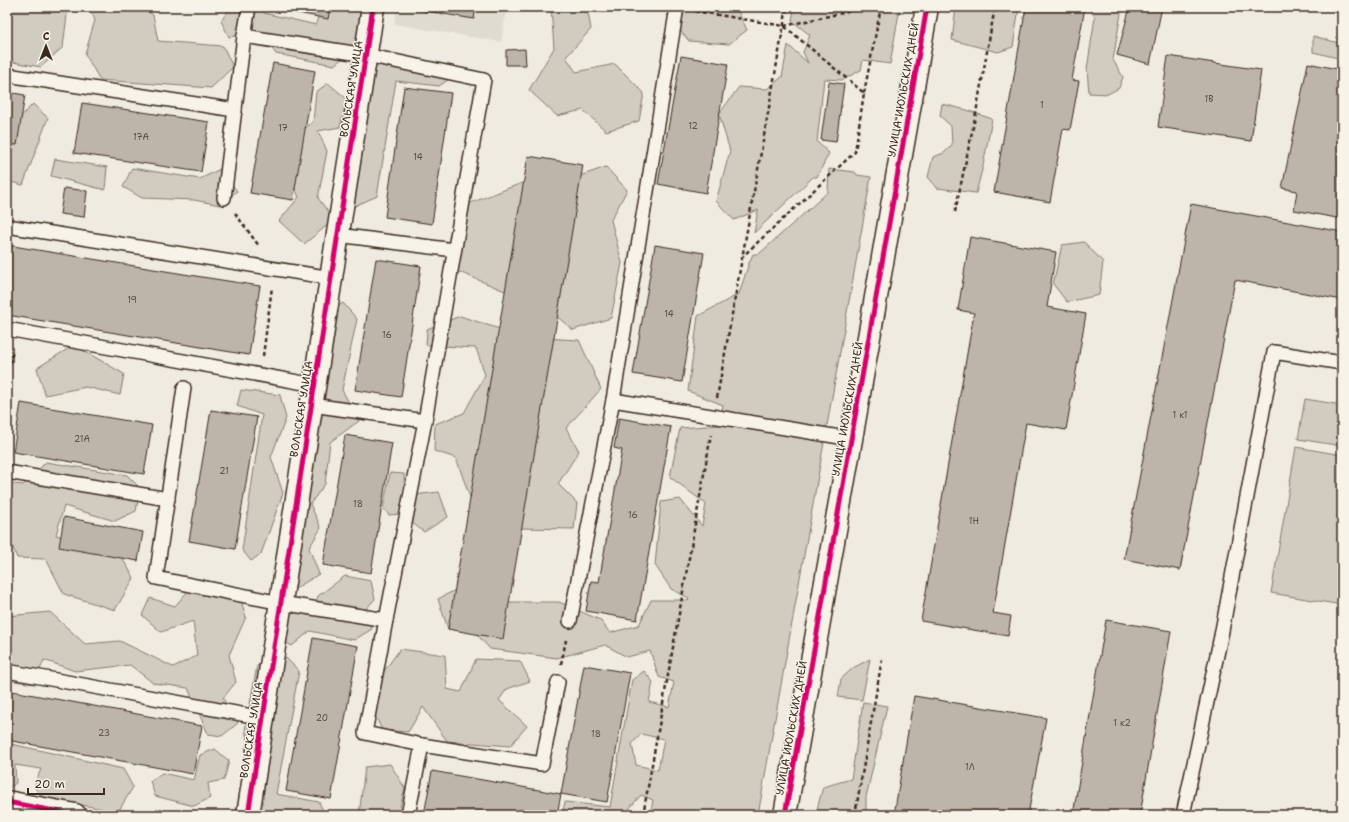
<svg xmlns="http://www.w3.org/2000/svg" width="1349" height="822" font-family="'Shantell Sans',sans-serif">
<style>
.built{fill:#e0dbd0}
.green{fill:#d1cbc0;stroke:#867a6f;fill-rule:evenodd}
.building{fill:#bdb5aa;stroke:#3b2a1e}
.lines{fill:none;stroke-linecap:round;stroke-linejoin:round}
.service-casing{stroke:#3b2a1e;stroke-width:16}
.minor-casing{stroke:#3b2a1e;stroke-width:25}
.tertiary-casing{stroke:#3b2a1e;stroke-width:25}
.path{stroke:#3b2a1e;stroke-width:2.5;stroke-dasharray:4 3;stroke-linecap:butt}
.service{stroke:#f7f3e8;stroke-width:13}
.minor{stroke:#f7f3e8;stroke-width:22}
.tertiary{stroke:#f7f3e8;stroke-width:22}
.cycleway-casing{stroke:#f7f3e8;stroke-width:8}
.cycleway{stroke:#d6006c;stroke-width:5}
.labels{text-anchor:middle;stroke-width:3;stroke-linejoin:round;paint-order:stroke}
.number-label{font-size:9px;fill:#5c4d41}
.street-label{font-size:11px;fill:#3b2a1e;stroke:#f7f3e8}
</style>
<rect width="100%" height="100%" fill="#efebe0"/>
<filter id="ink" filterUnits="userSpaceOnUse"><feTurbulence type="fractalNoise" baseFrequency=".025" numOctaves="2"/><feDisplacementMap in="SourceGraphic" scale="8" xChannelSelector="R" yChannelSelector="G"/><feConvolveMatrix kernelMatrix="1 2 1 2 8 2 1 2 1" color-interpolation-filters="sRGB"/></filter>
<g filter="url(#ink)">
<!-- built -->
<path class="built" d="M397 7H507L501 42 394 24Z"/>
<!-- green -->
<g class="green">
<path d="M7 7H68L63 47 41 67 7 61Z"/>
<path d="M89 7H141L153 15 158 41 223 46 233 67 211 88 100 80 85 54 95 20Z"/>
<path d="M231 7H262L264 13 316 25 320 7H362L357 47 334 65 276 54 261 32 229 37 221 21Z"/>
<path d="M551 7H587L591 29 566 57 576 72 615 64 644 93 639 121 606 131 583 110 557 116 529 90 554 48Z"/>
<path d="M677 7H736L747 30 729 44 689 41 667 15Z"/>
<path d="M793 7H900L890 64 863 60 861 70 842 80 824 79 817 142 829 153 817 177H813L754 233 758 210 734 220 716 201 730 151 719 114 739 87 767 89 782 77 788 45 808 63 803 52 810 35 792 21 794 9Z"/>
<path d="M956 7H1019L1013 47 998 52 952 40Z"/>
<path d="M1088 7H1122L1113 60 1123 77 1119 88 1108 94 1089 93 1087 69 1095 17Z"/>
<path d="M1313 36 1342 44V59L1313 52Z"/>
<path d="M385 55 451 78 439 86 396 81 377 196 348 209 360 68Z"/>
<path d="M328 83 347 99 340 127 318 131 327 151 318 198 334 220 304 244 279 221 299 197 285 168 292 138 313 122 316 92Z"/>
<path d="M33 104 48 118 23 185 7 181V131Z"/>
<path d="M942 104 967 110 992 119 983 166 976 193 937 188 928 177 933 157 944 153 952 145 951 126 940 116Z"/>
<path d="M55 159 107 167 105 190 51 176Z"/>
<path d="M606 167 627 190 611 220 622 263 611 318 573 330 548 309 445 266 455 209 545 174 565 181Z"/>
<path d="M132 168 200 179 220 169 237 191 220 205 194 200 142 198 123 187Z"/>
<path d="M829 169 855 172 857 175 871 177 758 815H650L653 800 641 795 629 809 632 815H562L565 802 610 807 632 680 644 671 653 682 649 702 669 707 674 682 659 677 650 651 627 657 605 645 557 658 490 649 472 629H448L438 599 457 589 509 602H559L600 620 610 633 639 625 651 600H686L688 601 689 598 671 589 655 565 661 502 680 499 702 526 706 504 670 477 680 428 720 425 723 405 688 391 698 316 739 294 749 263 753 254H759L828 192ZM641 734 664 739 658 770 636 765 632 744Z"/>
<path d="M1084 242 1103 262 1099 295 1067 302 1053 284 1062 245Z"/>
<path d="M343 303 357 319 342 390 359 421 330 442 325 484 310 504 321 528 309 548 319 574 293 590 321 318Z"/>
<path d="M460 316 524 337 579 340 601 389 566 428 579 451 558 484 577 503 574 529 520 528 472 503 456 458 434 451 435 424 464 413 485 375 476 348 426 345 427 329Z"/>
<path d="M74 345 124 374 120 395 86 387 45 395 37 368Z"/>
<path d="M241 390 280 395 286 418 271 457 283 493 261 554 251 561 242 550 262 415 237 406Z"/>
<path d="M1305 399 1342 405V446L1298 439Z"/>
<path d="M1296 447 1342 455V605L1271 593Z"/>
<path d="M46 462 127 475 140 488 136 511 115 521 64 506 56 535 118 551 134 578 115 610 64 594 46 559 17 558 7 532V483L23 485Z"/>
<path d="M390 473 404 474 405 496 439 492 448 517 424 532 401 514 389 515 383 508Z"/>
<path d="M345 576 371 581 375 599 364 611 372 629 354 640 310 631 292 646 270 634 285 612H313L318 596Z"/>
<path d="M198 579 237 587 246 617 229 655 236 682 223 698 238 723 222 736 208 734 188 688 153 683 130 665 75 671 44 660 34 684 7 680V616L50 612 85 644 120 641 173 667 197 656 193 621 161 632 142 615 150 598 175 606Z"/>
<path d="M400 649 445 655 447 689 461 692 476 659 520 661 530 681 507 689 499 700 527 726 510 746 447 741 423 707 408 732 382 730 366 696Z"/>
<path d="M279 651 299 671 276 794 319 802 325 815H253V766L245 730 257 666Z"/>
<path d="M870 659 862 700 838 697 841 679 853 668Z"/>
<path d="M863 702 887 706 866 797V815H819L816 813 823 787 851 779Z"/>
<path d="M7 743 123 769 133 787 118 812 41 797 34 786 41 769 15 765 16 783 7 790Z"/>
<path d="M215 749 229 761 224 780 208 783 210 798 194 806 155 796 150 781 162 773 194 780 200 755Z"/>
<path d="M390 764 405 788 398 815H359L365 767Z"/>
</g>
<!-- building -->
<g class="building">
<path d="M268 7H330L328 19Z"/>
<path d="M421 7H476L474 19 420 10Z"/>
<path d="M1026 7H1085L1072 80 1079 81 1070 130 1063 129 1050 202 994 192Z"/>
<path d="M1130 7H1162L1150 64 1117 55Z"/>
<path d="M525 49 526 65H506V50Z"/>
<path d="M681 56 728 64 706 193 658 184Z"/>
<path d="M1168 56 1261 70 1251 141 1158 127Z"/>
<path d="M273 63 315 71 293 200 250 193Z"/>
<path d="M1308 63 1342 70V219L1294 210 1297 191 1282 188Z"/>
<path d="M829 82 844 84 836 142 821 140Z"/>
<path d="M404 87 451 93 432 224 385 217Z"/>
<path d="M7 92 25 95 17 145 7 144Z"/>
<path d="M82 103 209 122 201 172 74 153Z"/>
<path d="M528 156 583 165 503 639 448 629Z"/>
<path d="M64 188 87 191 84 217 60 214Z"/>
<path d="M1191 204 1342 232V300L1235 280 1180 570 1124 559Z"/>
<path d="M970 237 1056 252 1047 307 1086 314 1066 430 1026 423 993 613 1011 616 1008 636 921 621 974 313 958 310Z"/>
<path d="M7 245 202 277 260 286 249 355 7 315Z"/>
<path d="M655 245 704 253 682 382 633 374Z"/>
<path d="M376 259 421 266 401 397 355 390Z"/>
<path d="M21 403 152 425 144 474 13 452Z"/>
<path d="M211 410 257 417 235 549 189 541Z"/>
<path d="M619 418 671 427 637 620 586 611 591 581 599 582 622 450 614 448Z"/>
<path d="M345 435 392 443 371 573 323 565Z"/>
<path d="M64 517 143 532 138 561 59 547Z"/>
<path d="M1106 620 1171 631 1140 815H1073Z"/>
<path d="M313 638 358 646 331 799 286 791Z"/>
<path d="M584 665 630 673 607 802 561 794Z"/>
<path d="M7 690 202 726 193 774 7 740Z"/>
<path d="M914 696 1046 718 1028 815H894Z"/>
<path d="M432 771 561 794 557 815H424Z"/>
</g>
<g class="lines">
<!-- service casing -->
<g class="service-casing">
<g id="service">
<path d="M244 36 249 7"/>
<path d="M7 75 235 110"/>
<path d="M224 198 244 36 366 55 484 80 425 421"/>
<path d="M7 226 332 278"/>
<path d="M338 235 454 250"/>
<path d="M7 329 315 385"/>
<path d="M184 388 156 578 281 603 386 620 365 733 422 745"/>
<path d="M613 400 677 7"/>
<path d="M312 405 425 421 386 620"/>
<path d="M7 472 168 499"/>
<path d="M570 621 613 400 852 439"/>
<path d="M7 671 263 718"/>
<path d="M408 815 422 745 542 764 558 682"/>
<path d="M1183 815 1221 636 1274 352 1342 363"/>
</g>
</g>
<!-- minor casing -->
<g class="minor-casing">
<g id="minor">
<path d="M7 802 75 815"/>
<path d="M248 815 373 7"/>
</g>
</g>
<!-- tertiary casing -->
<g class="tertiary-casing">
<path id="tertiary" d="M785 815 927 7"/>
</g>
<!-- path -->
<g class="path">
<path d="M695 11 784 26 864 93 855 152 743 256"/>
<path d="M784 26 869 7"/>
<path d="M864 93 881 7"/>
<path d="M955 212 976 113 995 7"/>
<path d="M235 213 259 246"/>
<path d="M263 356 272 287"/>
<path d="M7 377 13 350"/>
<path d="M717 398 787 7"/>
<path d="M561 664 566 640"/>
<path d="M643 815 711 435"/>
<path d="M855 815 882 659"/>
</g>
<!-- service -->
<use href="#service" class="service"/>
<!-- minor -->
<use href="#minor" class="minor"/>
<!-- tertiary -->
<use href="#tertiary" class="tertiary"/>
<!-- cycleway casing -->
<g class="cycleway-casing">
<g id="cycleway">
<path d="M7 802 75 815"/>
<path d="M248 815 373 7"/>
<path d="M785 815 927 7"/>
</g>
</g>
<!-- cycleway -->
<use href="#cycleway" class="cycleway"/>
</g>
</g>
<g class="labels">
<!-- number labels -->
<g class="number-label">
<text x="1209" y="102">1В</text>
<text x="1042" y="108">1</text>
<text x="693" y="129">12</text>
<text x="283" y="131">17</text>
<text x="141" y="140">17А</text>
<text x="418" y="160">14</text>
<text x="132" y="303">19</text>
<text x="669" y="317">14</text>
<text x="387" y="338">16</text>
<text x="1180" y="418">1 к1</text>
<text x="82" y="442">21А</text>
<text x="224" y="474">21</text>
<text x="358" y="507">18</text>
<text x="633" y="518">16</text>
<text x="974" y="524">1Н</text>
<text x="322" y="721">20</text>
<text x="1122" y="726">1 к2</text>
<text x="104" y="736">23</text>
<text x="596" y="737">18</text>
<text x="970" y="770">1Л</text>
</g>
<!-- street labels -->
<g class="street-label">
<text transform="translate(351 89) rotate(-81)" y="4">ВОЛЬСКАЯ УЛИЦА</text>
<text transform="translate(903 90) rotate(-80)" y="4">УЛИЦА ИЮЛЬСКИХ ДНЕЙ</text>
<text transform="translate(301 409) rotate(-81)" y="4">ВОЛЬСКАЯ УЛИЦА</text>
<text transform="translate(847 409) rotate(-80)" y="4">УЛИЦА ИЮЛЬСКИХ ДНЕЙ</text>
<text transform="translate(791 728) rotate(-80)" y="4">УЛИЦА ИЮЛЬСКИХ ДНЕЙ</text>
<text transform="translate(251 730) rotate(-81)" y="4">ВОЛЬСКАЯ УЛИЦА</text>
</g>
</g>
<!-- margin -->
<rect width="1349" height="822" fill="none" stroke="#f7f3e8" stroke-width="24"/>
<rect x="12" y="12" width="1325" height="798" fill="none" stroke="#3b2a1e" stroke-width="1.5" filter="url(#ink)"/>
<!-- north arrow -->
<g transform="translate(46 46)" stroke="#f7f3e8" stroke-width="3" paint-order="stroke">
<path d="M0-3L7 15L0 10L-7 15Z" fill="#3b2a1e"/>
<text y="-6" font-size="11" font-weight="bold" text-anchor="middle" fill="#3b2a1e">С</text>
</g>
<!-- scale -->
<path d="M28 788v6h76v-6" fill="none" stroke="#3b2a1e" stroke-width="2"/>
<text x="34" y="788" font-size="12" fill="#3b2a1e" stroke="#f7f3e8" stroke-width="3" paint-order="stroke">20 m</text>
</svg>
